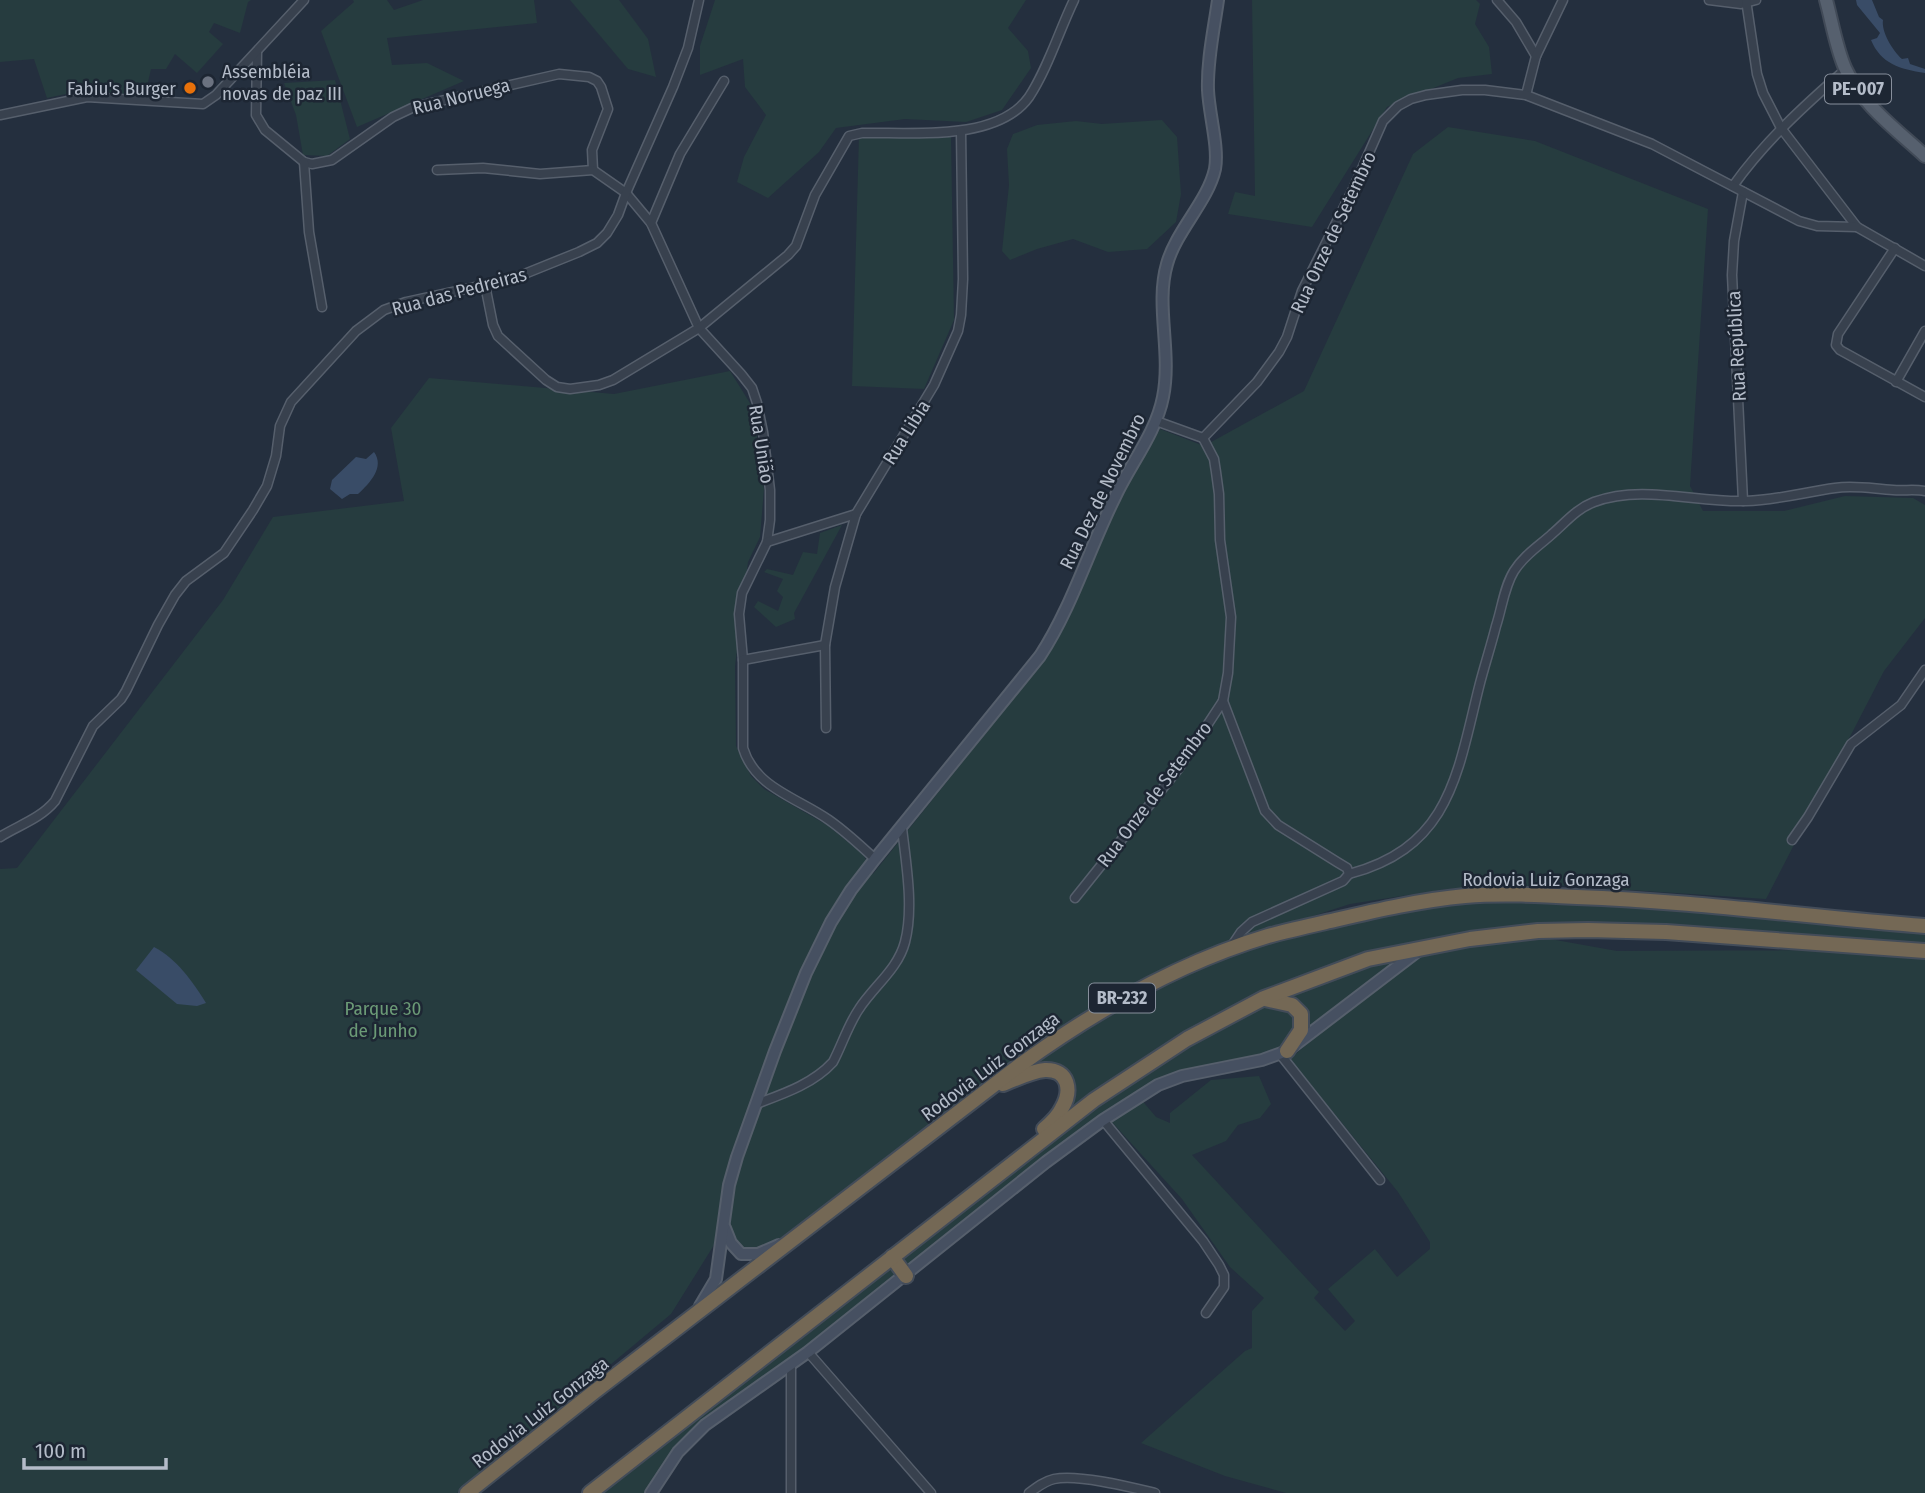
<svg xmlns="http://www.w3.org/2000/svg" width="1925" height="1493" font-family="'Fira Sans Condensed',sans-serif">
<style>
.green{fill:#263c3f}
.water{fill:#394c67}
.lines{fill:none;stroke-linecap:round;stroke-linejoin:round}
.street-casing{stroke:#565f6c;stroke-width:11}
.secondary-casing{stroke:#565f6c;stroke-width:14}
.primary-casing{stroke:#414a57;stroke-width:16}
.highway-casing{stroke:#434c59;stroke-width:18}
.street{stroke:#38414e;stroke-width:8}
.secondary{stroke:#465061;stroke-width:10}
.primary{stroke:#56606e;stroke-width:12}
.highway{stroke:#746855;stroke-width:14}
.worship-dot{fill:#6b7280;stroke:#1d2633;stroke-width:2.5}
.food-dot{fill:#e8710a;stroke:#1d2633;stroke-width:2.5}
.labels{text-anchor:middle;stroke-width:5;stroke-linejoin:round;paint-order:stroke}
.shield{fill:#1d2633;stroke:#878f9c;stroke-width:2}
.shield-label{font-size:18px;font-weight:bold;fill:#b4bcc9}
.poi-label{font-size:19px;fill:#b4bcc9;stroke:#1d2633;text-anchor:start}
.street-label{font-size:19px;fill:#b4bcc9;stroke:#1d2633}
.park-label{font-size:19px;fill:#6b9a76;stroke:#1d2633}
</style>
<rect width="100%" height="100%" fill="#242f3e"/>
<!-- green -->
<g class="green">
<path d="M0 0H251L248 2 240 33 214 23 209 32 223 44 197 73 175 54 166 69H151L145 95 80 91 47 98 34 59 0 62Z"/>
<path d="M353 0H387L394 10 423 0H534L537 23 387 38 392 65 427 63 464 81 357 127 321 31 354 2Z"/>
<path d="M570 0H619L648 39 656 77 628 69Z"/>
<path d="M715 0H1026L1008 28 1028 51 1031 68 1002 110 966 122 905 119 836 128 819 152 768 198 737 182 744 157 766 115 745 87 743 59 700 75V46Z"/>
<path d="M1252 0H1476L1480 4 1475 24 1489 47 1492 74 1458 78 1387 107 1312 227 1228 214 1235 192 1255 196Z"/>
<path d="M335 80 350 139 327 156 303 155 296 115 284 83Z"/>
<path d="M1162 120 1177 137 1181 194 1176 222 1147 249 1108 252 1073 239 1037 249 1010 260 1002 251 1009 185 1007 149 1013 134 1037 125 1076 121 1102 124Z"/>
<path d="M1448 127 1535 141 1708 209 1690 486 1703 511H1784L1845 496 1913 498 1925 505V618L1884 671 1766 899 1554 885 1447 889 1350 904 1193 955 960 1101 799 1230 757 1248 745 1249 734 1242 729 1221 671 1314 457 1493H0V869L17 868 223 600 273 517 404 501 391 428 429 378 614 394 730 371 753 408 764 489 760 537 748 562 735 666 736 746 751 776 764 789 827 825 863 854 873 874 1008 705 1063 629 1110 516 1160 429 1204 446 1304 391 1413 154Z"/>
<path d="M859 135 951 137 954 320 924 389 852 386Z"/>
<path d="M842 525 794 613 795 619 776 627 754 607 758 601 778 611 783 597 777 591 783 579 764 572 767 569 793 575 803 552 817 554 820 533Z"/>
<path d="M1506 898 1925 925V952L1633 929 1539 937 1617 951 1874 950 1925 954V1493H1286L1225 1476 1141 1443 1245 1351 1252 1348V1311L1264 1298 1230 1267 1182 1199 1110 1120 1140 1098 1156 1117 1170 1123V1113L1211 1080 1259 1076 1271 1104 1260 1118 1238 1125 1226 1141 1192 1155 1319 1292 1314 1298 1345 1331 1355 1321 1328 1289 1375 1249 1397 1277 1430 1249V1242L1398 1192 1290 1059 1361 996 1421 950 1262 997 1060 1117 1066 1073H1015L1125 998 1237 943 1446 901Z"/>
<path d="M1412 954 1295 1043 1305 1014 1270 998 1371 960Z"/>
<path d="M1265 1002 1294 1007 1299 1031 1276 1053 1172 1074 1083 1131 810 1349 721 1410 648 1493H602L1100 1096Z"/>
</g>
<!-- water -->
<g class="water">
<path d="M1856 0H1872L1879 17 1883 20C1881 32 1893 51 1902 59L1908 58 1910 64 1925 69V73C1900 69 1881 64 1871 40L1877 38 1880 33 1857 5Z"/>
<path d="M374 452C385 467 370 483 358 494H350L342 499 330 489 332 480 356 457 366 459Z"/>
<path d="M154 947C176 958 193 982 206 1003L197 1006 177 1004 136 970Z"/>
</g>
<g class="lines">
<!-- street casing -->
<g class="street-casing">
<g id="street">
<path d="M1497 0 1516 22 1536 56"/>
<path d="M1709 0 1741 4 1756 0"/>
<path d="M1746 0 1757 74 1763 93 1781 128 1857 227 1925 266"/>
<path d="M257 52 256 115 265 130 304 162 312 164 332 160 393 117 414 107 559 74 589 77 597 81 601 87 608 109 592 150 593 170"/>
<path d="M1526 95 1536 56 1563 0"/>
<path d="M0 115 87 97 203 104 216 95 304 0"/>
<path d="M304 162 309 232 322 307"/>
<path d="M437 170 483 168 540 174 593 170 626 193 651 223 699 328 741 374 752 388 757 403 763 432 770 490V520L767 542 742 593 739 614 743 660V748C755 788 798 798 829 820 846 832 860 845 875 859"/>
<path d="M1733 186C1765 141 1805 105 1846 69"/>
<path d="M651 223 680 154 724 81"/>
<path d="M1895 248 1838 334 1836 345 1840 350 1925 397"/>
<path d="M485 285 493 325 498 336 546 380 557 387 570 389 599 385 613 380 699 328 788 255 796 246 815 195 849 136 862 133C911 132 997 142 1029 97 1048 68 1059 31 1074 0"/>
<path d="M1896 382 1925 331"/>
<path d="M1156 421 1203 438"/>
<path d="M1743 501 1732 275 1734 241 1743 192"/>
<path d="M767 542 856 514"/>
<path d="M743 660 825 645"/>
<path d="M1223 701 1265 811 1278 825 1337 862 1347 868 1349 874 1343 881 1252 922 1241 932 1231 947"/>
<path d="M826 728 825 645 835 587 856 514 934 385 958 331 961 315 963 279 961 131"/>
<path d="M0 837C19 825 40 819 55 801L93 726 121 699 126 691 158 625 175 595 186 581 224 553 253 510 267 486 276 456 280 426 291 402 356 331 384 310 406 302 512 279 579 252 597 243 607 233 618 215 626 193 673 87 688 48 699 0"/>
<path d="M1792 840 1808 817 1851 744 1901 705 1925 670"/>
<path d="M1349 874C1450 847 1457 775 1479 687 1484 667 1491 646 1496 626 1502 608 1504 587 1514 571 1524 555 1539 546 1552 534 1566 522 1576 509 1594 502 1642 484 1697 503 1746 501 1777 500 1806 492 1835 488 1855 485 1874 489 1893 490 1904 491 1914 489 1925 491"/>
<path d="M1075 898 1179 768 1223 701 1228 673 1231 617 1220 540 1219 494 1216 472 1214 459 1203 438 1257 382 1279 352 1287 337 1302 291 1353 189 1383 121 1398 106 1411 99 1426 95 1462 90H1485L1526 95 1652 144 1799 221 1817 226 1857 227"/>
<path d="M1280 1054 1380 1180"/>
<path d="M756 1104C783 1094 813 1084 833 1062 842 1045 848 1025 859 1009 874 986 898 969 905 942 914 908 906 863 902 828"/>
<path d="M1103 1120 1203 1241 1219 1265 1224 1275V1287L1206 1313"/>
<path d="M808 1352 931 1493"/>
<path d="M791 1493V1364"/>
<path d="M1029 1493C1037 1487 1045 1481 1054 1479 1078 1474 1130 1487 1155 1493"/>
</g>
</g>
<!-- secondary casing -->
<g class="secondary-casing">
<g id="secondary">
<path d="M725 1228 731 1243 741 1254H758L779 1245"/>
<path d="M700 1306 716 1279 729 1185 737 1157 775 1051 806 973 831 922 851 890 875 859 1040 656C1072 607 1089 549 1115 497 1131 463 1156 433 1163 397 1172 352 1155 305 1167 264 1176 231 1208 201 1215 169 1219 147 1209 114 1208 90 1207 60 1214 29 1218 0"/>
<path d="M651 1493 678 1452 705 1425 808 1352 1046 1162 1103 1120 1158 1085 1182 1076 1262 1060 1287 1051 1418 951"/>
</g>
</g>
<!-- primary casing -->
<g class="primary-casing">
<path id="primary" d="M1826 0C1832 22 1836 47 1845 68 1861 104 1897 130 1925 156"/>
</g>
<!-- highway casing -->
<g class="highway-casing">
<g id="highway">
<path d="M1265 999 1292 1005 1301 1014V1030L1287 1051"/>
<path d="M1003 1084C1016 1079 1031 1071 1045 1070 1069 1069 1072 1091 1062 1108 1058 1117 1051 1123 1044 1129"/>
<path d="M892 1257 906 1276"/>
<path d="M467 1493 594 1392 1020 1065C1096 1010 1178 963 1268 936 1290 930 1313 925 1335 920 1378 910 1422 900 1465 896 1502 893 1540 895 1577 897 1693 901 1809 917 1925 926"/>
<path d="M590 1493 1094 1100 1187 1039 1264 998 1368 959 1470 939 1538 931 1588 930 1666 932 1925 951"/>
</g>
</g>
<!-- street -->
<use href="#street" class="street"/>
<!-- secondary -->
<use href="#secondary" class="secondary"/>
<!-- primary -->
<use href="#primary" class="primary"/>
<!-- highway -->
<use href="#highway" class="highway"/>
</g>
<!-- markers -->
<circle class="worship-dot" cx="208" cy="82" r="7"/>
<circle class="food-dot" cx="190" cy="88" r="7"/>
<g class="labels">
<!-- shield labels -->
<g class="shield">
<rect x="1825" y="74.5" width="66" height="29" rx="5"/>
<rect x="1089" y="983.5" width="66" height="29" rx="5"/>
</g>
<g class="shield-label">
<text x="1858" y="95">PE-007</text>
<text x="1122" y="1004">BR-232</text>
</g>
<!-- poi labels -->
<g class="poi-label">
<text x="222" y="78">Assembléia<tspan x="222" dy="22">novas de paz III</tspan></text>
<text x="176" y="95" text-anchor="end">Fabiu's Burger</text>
</g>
<!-- street labels -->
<g class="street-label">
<text transform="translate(461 96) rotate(-14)" y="7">Rua Noruega</text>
<text transform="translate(1333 232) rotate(-65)" y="7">Rua Onze de Setembro</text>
<text transform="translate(459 291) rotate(-15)" y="7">Rua das Pedreiras</text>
<text transform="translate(1736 346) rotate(-93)" y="7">Rua República</text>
<text transform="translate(906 432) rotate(-58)" y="7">Rua Libia</text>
<text transform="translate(762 444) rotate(81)" y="7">Rua União</text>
<text transform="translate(1102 491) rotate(-64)" y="7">Rua Dez de Novembro</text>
<text transform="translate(1154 794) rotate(-53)" y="7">Rua Onze de Setembro</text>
<text x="1546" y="886">Rodovia Luiz Gonzaga</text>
<text transform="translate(990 1066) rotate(-37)" y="7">Rodovia Luiz Gonzaga</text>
<text transform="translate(540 1412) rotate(-38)" y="7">Rodovia Luiz Gonzaga</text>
</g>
<!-- park labels -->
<g class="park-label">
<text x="383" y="1015">Parque 30<tspan x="383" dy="22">de Junho</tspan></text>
</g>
</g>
<!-- scale -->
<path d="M24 1458v10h142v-10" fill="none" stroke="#b4bcc9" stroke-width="3.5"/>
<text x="35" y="1458" font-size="21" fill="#b4bcc9" stroke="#1d2633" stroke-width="5" paint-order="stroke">100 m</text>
</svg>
